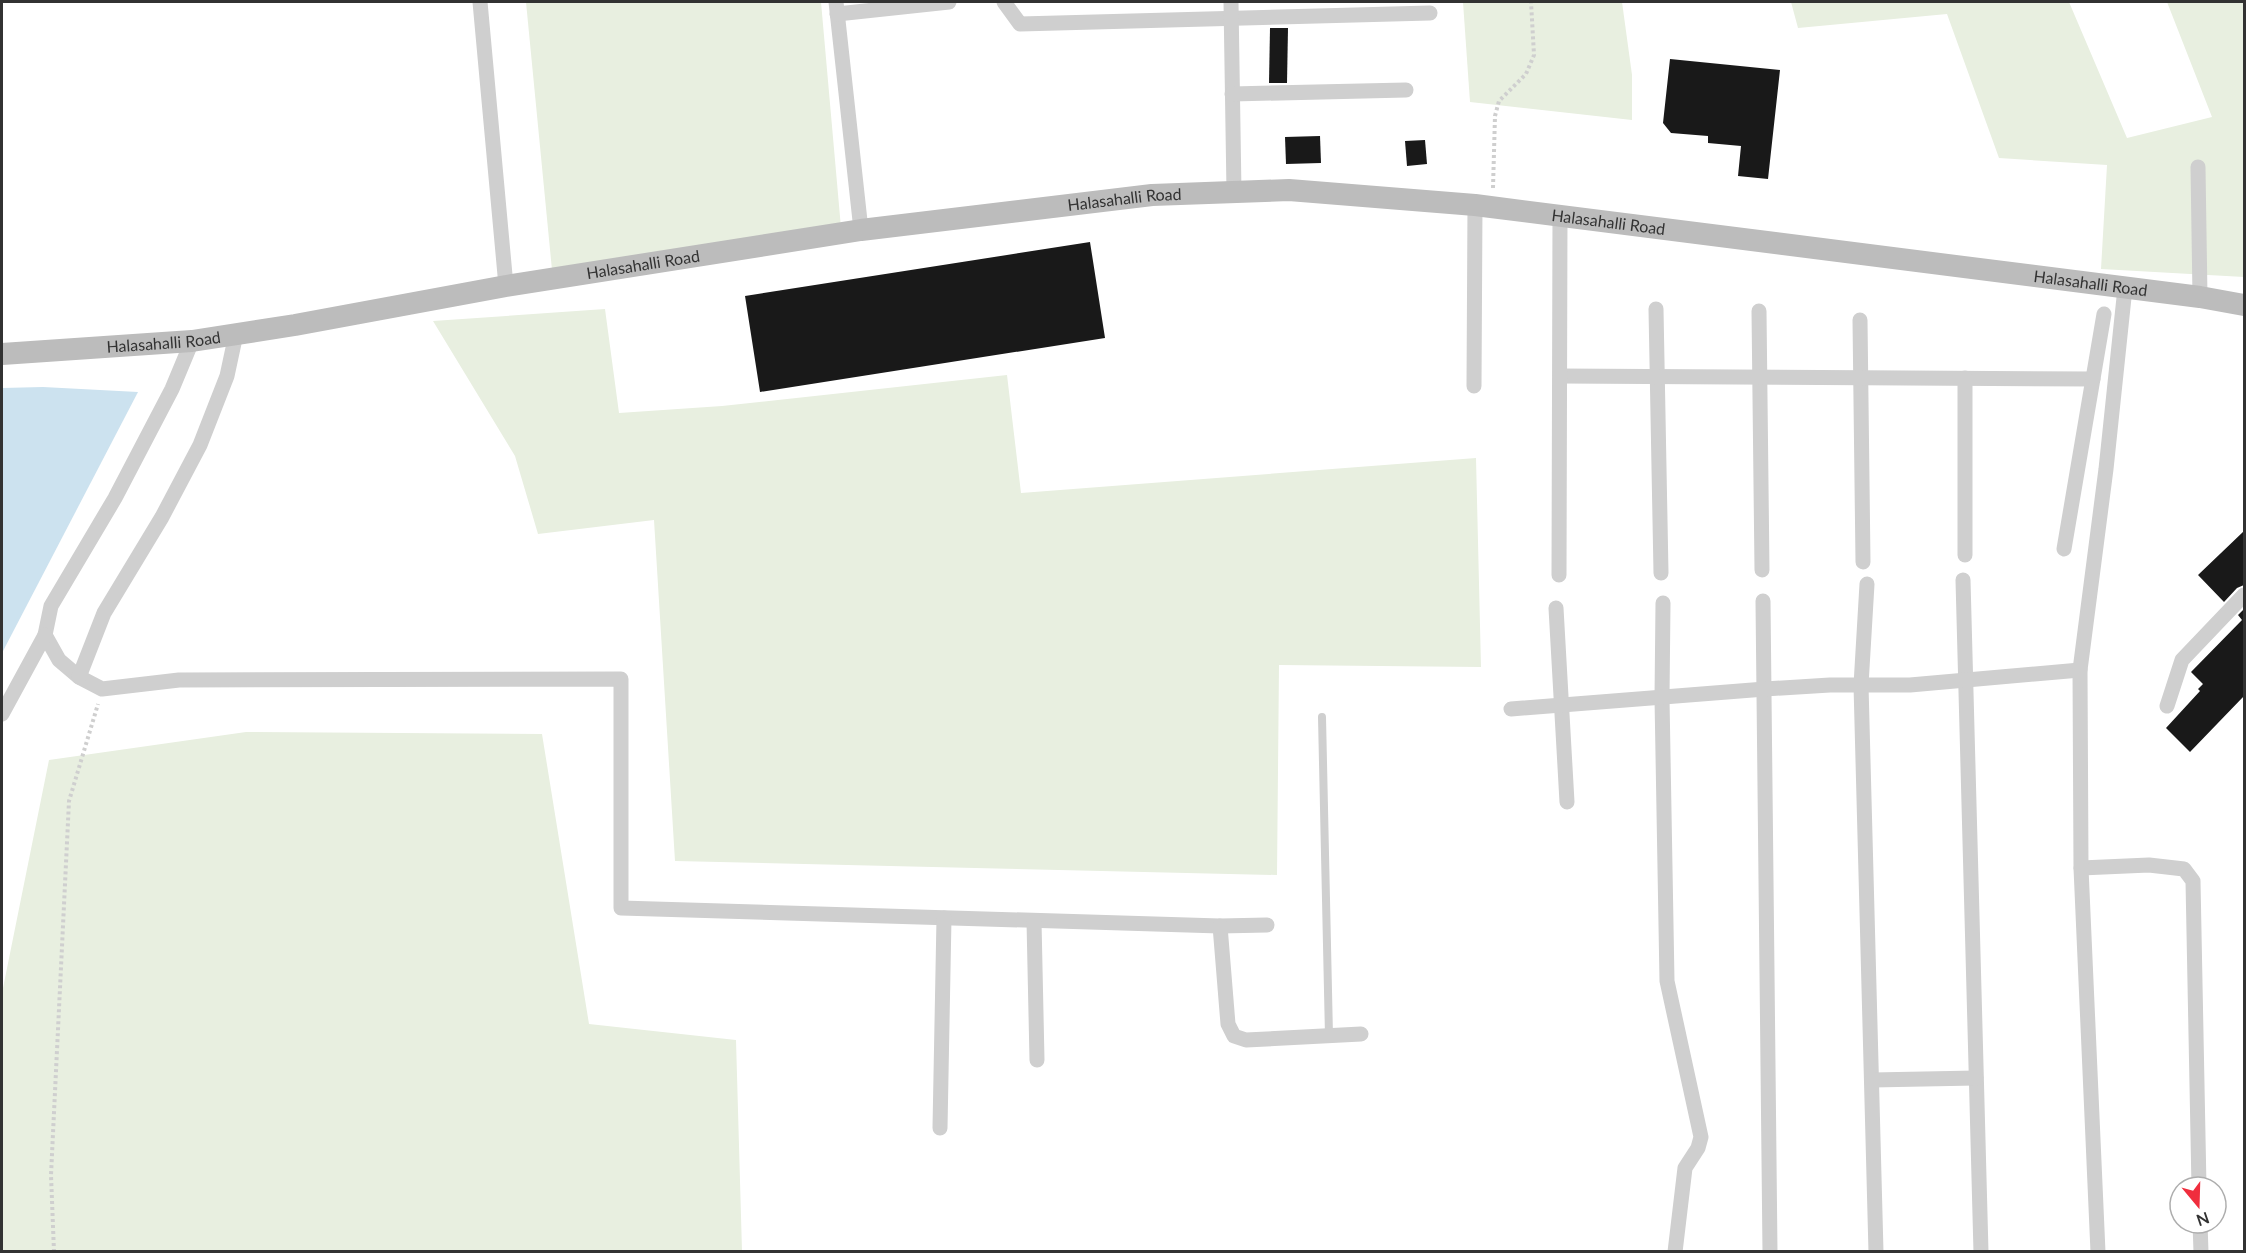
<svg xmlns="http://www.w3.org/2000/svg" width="2246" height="1253" font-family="Lato,sans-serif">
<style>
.green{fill:#e8efe0}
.water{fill:#cce2ef}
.building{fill:#191919}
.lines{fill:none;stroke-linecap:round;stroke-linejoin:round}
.path{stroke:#cfcfcf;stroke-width:4;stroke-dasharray:3 3;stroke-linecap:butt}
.service{stroke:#cfcfcf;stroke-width:8}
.minor{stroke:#cfcfcf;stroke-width:15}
.secondary{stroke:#bcbcbc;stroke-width:22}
.labels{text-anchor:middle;stroke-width:6;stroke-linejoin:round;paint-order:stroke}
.street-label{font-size:16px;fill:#323232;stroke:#fff}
</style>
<rect width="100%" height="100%" fill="#fff"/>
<!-- green -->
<g class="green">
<path d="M526 2H821L841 228 552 270Z"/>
<path d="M1463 2H1622L1632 75V120L1470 102Z"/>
<path d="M1791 2H2069L2127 138 2212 117 2167 2H2244V277L2101 269 2107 165 1999 158 1947 14 1798 28Z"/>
<path d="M605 309 619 413 722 406 1007 375 1021 493 1476 458 1481 667 1279 665 1277 875 675 861 654 520 538 534 515 456 433 321Z"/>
<path d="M246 732 542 734 589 1024 736 1040 742 1251H2V993L49 760Z"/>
</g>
<!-- water -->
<path class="water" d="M43 387 138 392 2 653V388Z"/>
<!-- building -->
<g class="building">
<path d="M1270 28H1288L1287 83H1269Z"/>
<path d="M1670 59 1780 70 1768 179 1738 176 1741 146 1708 143V136L1671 133 1663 123Z"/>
<path d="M1320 136 1321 163 1286 164 1285 137Z"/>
<path d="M1425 140 1427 164 1407 166 1405 141Z"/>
<path d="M1090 242 1105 338 760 392 745 296Z"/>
<path d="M2244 531V585L2237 588 2224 602 2198 575Z"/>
<path d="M2244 609V696L2190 752 2166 728 2200 691 2198 689 2203 684 2191 672 2242 620 2238 615Z"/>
</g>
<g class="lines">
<!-- path -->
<g class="path">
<path d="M1493 188 1495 116 1499 101 1526 74 1534 55 1531 2"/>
<path d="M54 1252 51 1175 69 801 98 704"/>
</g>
<!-- service -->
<path class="service" d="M1322 717 1329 1036"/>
<!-- minor -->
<g class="minor">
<path d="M480 2 506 286"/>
<path d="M836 2 861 230"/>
<path d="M1004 2 1020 24 1430 13"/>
<path d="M1231 2 1234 192"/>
<path d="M837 14 949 2"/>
<path d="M1232 94 1406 90"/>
<path d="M2198 167 2200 297"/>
<path d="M1656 309 1661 573"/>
<path d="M1759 311 1762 570"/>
<path d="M1860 320 1863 562"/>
<path d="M192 341 172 389 115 498 51 606 45 635 59 660 79 677 102 689 179 680 621 679V908L1220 926 1267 925"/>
<path d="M1560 376 2093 379"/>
<path d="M1965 378V555"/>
<path d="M1474 386 1475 205"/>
<path d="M2064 549 2104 314"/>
<path d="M1559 575 1560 215"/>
<path d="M1963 580 1981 1252"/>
<path d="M1867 584 1861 685 1876 1252"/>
<path d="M1763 601 1770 1252"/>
<path d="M1663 603 1662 698 1667 981 1701 1137 1698 1148 1685 1168 1675 1252"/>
<path d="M1556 608 1567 802"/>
<path d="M79 677 104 613 162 517 200 445 227 376 236 334"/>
<path d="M2167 706 2182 660 2244 595"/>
<path d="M1511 709 1765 689 1830 685H1910L2080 670"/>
<path d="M2 714 45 635"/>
<path d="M2081 868 2149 865 2184 869 2193 881 2199 1187"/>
<path d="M1034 921 1037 1060"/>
<path d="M1220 926 1228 1024 1234 1036 1246 1040 1361 1034"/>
<path d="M1872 1080 1976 1078"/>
<path d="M940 1128 944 918"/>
<path d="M2200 1223 2201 1252"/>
<path d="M2098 1252 2081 868 2080 670 2106 469 2125 288"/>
</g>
<!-- secondary -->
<path class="secondary" id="s1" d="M2 354 192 341 295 325 506 286 861 230 1152 195 1289 190 1475 205 2200 297 2244 305"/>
</g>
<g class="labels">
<!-- street labels -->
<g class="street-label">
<text dy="6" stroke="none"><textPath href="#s1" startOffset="1134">Halasahalli Road</textPath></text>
<text dy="6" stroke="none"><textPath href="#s1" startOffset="1620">Halasahalli Road</textPath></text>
<text dy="6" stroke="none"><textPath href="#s1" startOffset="648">Halasahalli Road</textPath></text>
<text dy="6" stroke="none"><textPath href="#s1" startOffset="2106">Halasahalli Road</textPath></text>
<text dy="6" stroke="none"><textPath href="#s1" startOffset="162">Halasahalli Road</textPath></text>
</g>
</g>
<!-- border -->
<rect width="2246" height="1253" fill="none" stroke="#323232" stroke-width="6"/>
<!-- north arrow -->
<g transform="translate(2198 1205) rotate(161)"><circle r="28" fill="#ffffff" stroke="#adadad" stroke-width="1.5"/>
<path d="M0-4.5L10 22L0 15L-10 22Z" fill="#f02d3d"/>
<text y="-9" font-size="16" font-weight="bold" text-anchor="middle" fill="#323232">N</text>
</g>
</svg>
